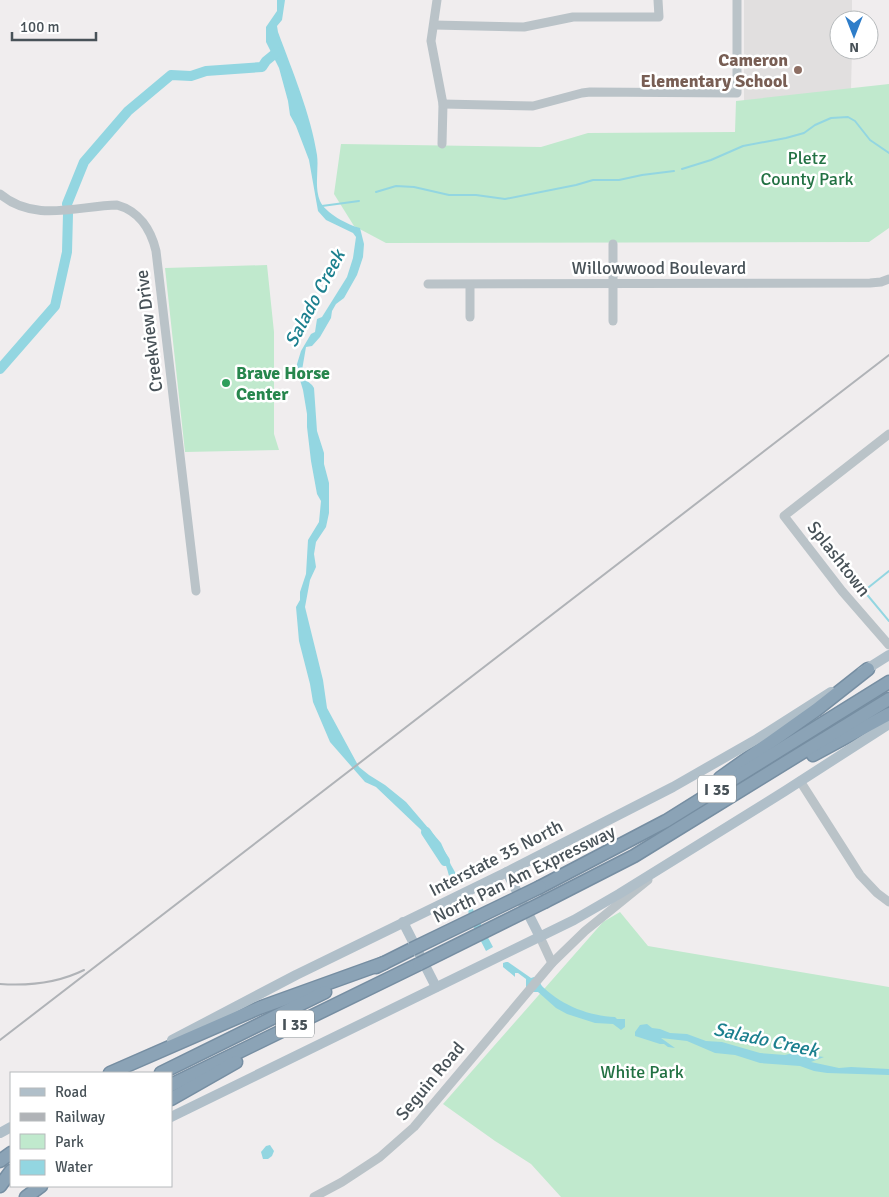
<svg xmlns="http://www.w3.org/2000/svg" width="889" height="1197" font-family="Signika,sans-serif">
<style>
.education{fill:#e1dfdf}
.green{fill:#c0e9cd}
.water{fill:#93d6e1}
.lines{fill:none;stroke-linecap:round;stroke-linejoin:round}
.stream{stroke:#93d6e1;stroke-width:2}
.river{stroke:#93d6e1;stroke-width:10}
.highway-casing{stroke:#768ea2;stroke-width:15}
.minor{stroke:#bac3c8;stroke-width:9}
.major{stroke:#b0bfc9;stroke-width:10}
.highway{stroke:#8ba3b6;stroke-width:12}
.rail{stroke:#b0b3b7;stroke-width:2}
.highway-bridge-casing{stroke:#768ea2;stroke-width:15;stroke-linecap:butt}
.highway-bridge{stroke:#8ba3b6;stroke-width:12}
.education-dot{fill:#8d6e63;stroke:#fff;stroke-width:2}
.leisure-dot{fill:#2e9e5b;stroke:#fff;stroke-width:2}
.labels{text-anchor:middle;stroke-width:5;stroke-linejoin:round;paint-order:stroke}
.shield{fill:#fff;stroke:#7f868a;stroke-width:1}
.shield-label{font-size:16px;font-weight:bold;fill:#485258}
.education-label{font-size:18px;font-weight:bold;fill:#785e54;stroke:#fff;text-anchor:end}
.park-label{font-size:18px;fill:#227143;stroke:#fff}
.street-label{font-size:18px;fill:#485258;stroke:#fff}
.leisure-label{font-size:18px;font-weight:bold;fill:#27864d;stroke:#fff;text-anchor:start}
.water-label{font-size:19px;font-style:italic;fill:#1c808f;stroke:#fff}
</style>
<rect width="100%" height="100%" fill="#f0edee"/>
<!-- education -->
<path class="education" d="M744 0H852V20H839V50H852L851 89 744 101Z"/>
<!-- green -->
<g class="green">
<path d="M889 84V228L869 242 386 243 354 226 334 194 341 144 541 147 588 133 735 132 736 101Z"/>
<path d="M267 265 274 332V434L279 450 185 452 165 268Z"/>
<path d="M620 912 648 946 889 987V1197H561L531 1164 495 1141 443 1104 603 922Z"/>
</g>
<!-- water -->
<g class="water">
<path d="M277 0H285L282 20 277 26 278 32C292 70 311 115 317 155 319 170 314 186 320 201 325 213 348 225 360 228L364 244 363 257 357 275 344 298 336 304 332 311 331 318 320 337 312 346 306 347 301 376 312 385 314 388 317 431 324 453V464L329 483V513L326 527 316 542 314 554 316 567 310 580 305 607 323 680 327 708 359 767 369 775 385 785 406 802 441 843 451 865 460 881 453 884C449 878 449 875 447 869 445 861 440 855 438 846L376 787 365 782 330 742 313 702 310 684 299 641 296 607 300 600V592L306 574 308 540 319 522 321 501 317 494 311 461 307 427V414L303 390 297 370V364L301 351 311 334 315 332 317 319 322 317 347 277 353 258 356 237 353 233 326 220 318 211 309 160 296 126 290 115 288 101 279 68 266 42V27L277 11Z"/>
<path d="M467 898 493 947 486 951 469 918 468 906 466 908 463 900Z"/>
<path d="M506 962H508L531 978 534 977C542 982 539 984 544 988 563 1006 590 1016 615 1017L617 1019H625V1027L621 1030 613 1024 595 1023 567 1014 556 1008 538 992H532L526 987V979L518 973H515V977L514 976 503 967V963Z"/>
<path d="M647 1024 652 1028 660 1029 670 1033 687 1034 706 1041 722 1042 760 1053 785 1055 793 1053 824 1057 811 1062 839 1068 851 1067 889 1069V1075L827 1073 814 1071 800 1066 760 1063 735 1055 715 1053 687 1041 661 1038 675 1048 668 1047 664 1044H660L635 1036V1032L640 1025Z"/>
<path d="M270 1145 274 1151 272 1156 268 1159H263L261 1152 266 1146Z"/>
</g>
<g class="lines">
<!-- stream -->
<g class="stream">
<path d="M682 169 711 160 743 146 786 138 804 133 815 125 831 118 848 117 855 121 870 140 889 153"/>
<path d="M376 192 396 186 414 187 449 195H476L505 199 576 185 593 180H619L642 175 674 171"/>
<path d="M322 206 359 201"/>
<path d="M889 571 864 591 889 621"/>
</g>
<!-- river -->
<g class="river">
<path d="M67 204 84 162 128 111 171 75 191 76 206 71 262 67 266 61 277 52"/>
<path d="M0 369 55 306 67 252 68 214"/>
<path d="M426 832 445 861"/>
</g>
<!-- highway casing -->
<g class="highway-casing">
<g id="highway">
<path d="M813 755 889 714"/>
<path d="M720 778 816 710 868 669"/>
<path d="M540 887 666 821 889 682"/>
<path d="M546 901 634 856 889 699"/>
<path d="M376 967 412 949"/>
<path d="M110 1073 259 1008 384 963"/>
<path d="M161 1073 325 992"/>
<path d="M171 1085 419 964"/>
<path d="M171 1099 236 1062"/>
<path d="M0 1161 11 1153"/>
<path d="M0 1186 11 1171"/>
<path d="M26 1197 41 1186"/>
</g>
</g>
<!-- minor -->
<g class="minor">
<path d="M437 0 431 41 443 104 442 144"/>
<path d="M434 25 524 27 573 17H659L658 0"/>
<path d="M443 104 533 106 582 93 590 92 737 93V0"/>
<path d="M0 194C34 223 77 206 117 205 139 211 151 230 156 251L196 591"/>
<path d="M613 244V321"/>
<path d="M428 284 870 283 881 282 889 279"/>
<path d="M470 317V285"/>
<path d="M889 434 784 516 842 591 889 645"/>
<path d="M800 781 860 875 877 893 889 902"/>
<path d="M540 937 552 963"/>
<path d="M314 1197 342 1182 380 1157 414 1127 552 963 585 931 648 880"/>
</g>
<!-- major -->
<g class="major">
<path d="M862 672 889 655"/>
<path d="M507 872 540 937"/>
<path d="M403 922 436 987"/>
<path d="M172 1040 296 975 507 872 673 787 757 739 831 692"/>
<path d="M171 1117 574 920 619 894 785 791 889 724"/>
<path d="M0 1133 11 1127"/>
</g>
<!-- highway -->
<use href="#highway" class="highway"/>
<!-- rail -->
<g class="rail">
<path d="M0 984C29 986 58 983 84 970"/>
<path d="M0 1040 889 355"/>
</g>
<!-- highway-bridge casing -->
<g class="highway-bridge-casing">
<g id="highway-bridge">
<path d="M412 949 540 887"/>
<path d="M419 964 546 901"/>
</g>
</g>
<!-- highway-bridge -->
<use href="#highway-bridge" class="highway-bridge"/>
</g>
<!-- markers -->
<circle class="education-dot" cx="798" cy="70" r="5"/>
<circle class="leisure-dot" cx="226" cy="383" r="5"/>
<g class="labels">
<!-- shield labels -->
<g class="shield">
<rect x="698" y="775.5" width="38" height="27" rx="4"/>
<rect x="276" y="1010.5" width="38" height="27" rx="4"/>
</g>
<g class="shield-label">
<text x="717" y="795">I 35</text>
<text x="295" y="1030">I 35</text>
</g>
<!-- education labels -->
<g class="education-label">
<text x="788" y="66">Cameron<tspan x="788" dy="21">Elementary School</tspan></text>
</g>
<!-- park labels -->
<g class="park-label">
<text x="807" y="164">Pletz<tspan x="807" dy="21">County Park</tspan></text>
<text x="642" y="1078">White Park</text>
</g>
<!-- street labels -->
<g class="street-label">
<text x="659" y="274">Willowwood Boulevard</text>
<text transform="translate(149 331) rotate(-97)" y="6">Creekview Drive</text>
<text transform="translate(839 559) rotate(52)" y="6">Splashtown</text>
<text transform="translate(496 858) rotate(-27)" y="6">Interstate 35 North</text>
<text transform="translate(524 874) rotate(-26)" y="6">North Pan Am Expressway</text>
<text transform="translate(430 1081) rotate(-50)" y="6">Seguin Road</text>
</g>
<!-- leisure labels -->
<g class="leisure-label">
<text x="236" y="379">Brave Horse<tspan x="236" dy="21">Center</tspan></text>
</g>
<!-- water labels -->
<g class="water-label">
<text transform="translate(314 298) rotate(-62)" y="7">Salado Creek</text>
<text transform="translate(766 1039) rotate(12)" y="7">Salado Creek</text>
</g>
</g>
<!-- legend -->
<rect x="10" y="1072" width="162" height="115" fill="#ffffff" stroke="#b6babc"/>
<rect x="20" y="1088" width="25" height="8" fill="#b0bfc9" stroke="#b6babc"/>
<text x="55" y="1097" font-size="15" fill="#485258">Road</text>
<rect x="20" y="1113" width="25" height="8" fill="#b0b3b7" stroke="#b6babc"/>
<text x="55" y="1122" font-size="15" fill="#485258">Railway</text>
<rect x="20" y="1134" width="25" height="15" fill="#c0e9cd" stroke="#b6babc"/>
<text x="55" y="1147" font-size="15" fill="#485258">Park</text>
<rect x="20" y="1160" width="25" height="15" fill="#93d6e1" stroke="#b6babc"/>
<text x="55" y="1172" font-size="15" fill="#485258">Water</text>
<!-- north arrow -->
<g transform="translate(854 35) rotate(180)"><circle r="24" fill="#ffffff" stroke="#b6babc"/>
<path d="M0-4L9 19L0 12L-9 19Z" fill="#2e7dc9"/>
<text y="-8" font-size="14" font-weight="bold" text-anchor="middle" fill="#485258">N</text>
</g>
<!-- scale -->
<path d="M12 32v8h84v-8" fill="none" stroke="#485258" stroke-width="2.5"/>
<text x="20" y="32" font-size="15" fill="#485258" stroke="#ffffff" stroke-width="4" paint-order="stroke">100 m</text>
</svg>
